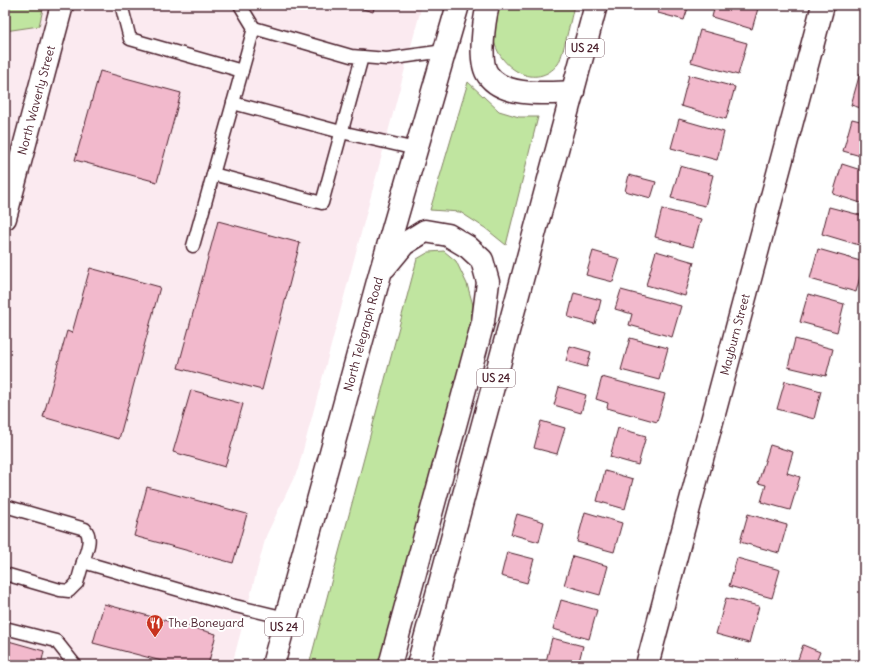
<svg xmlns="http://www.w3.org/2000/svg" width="869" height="670" font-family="Delius,sans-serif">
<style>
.built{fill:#fbeaf0}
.green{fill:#c0e5a0;stroke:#858266}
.building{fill:#f2b9cc;stroke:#4a1f2b}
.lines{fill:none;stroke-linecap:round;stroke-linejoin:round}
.lane-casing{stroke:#4a1f2b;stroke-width:15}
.street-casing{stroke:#4a1f2b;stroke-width:25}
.primary-casing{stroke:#4a1f2b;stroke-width:25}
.lane{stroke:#fff;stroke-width:12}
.street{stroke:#fff;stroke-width:22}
.primary{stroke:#fff;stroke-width:22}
.labels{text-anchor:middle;stroke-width:4;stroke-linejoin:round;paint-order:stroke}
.shield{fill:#fff;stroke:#80626b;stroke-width:1}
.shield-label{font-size:11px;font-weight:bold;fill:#4a1f2b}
.street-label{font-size:12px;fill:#4a1f2b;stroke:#fff}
.poi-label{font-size:12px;fill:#4a1f2b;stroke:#fff;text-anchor:start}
</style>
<rect width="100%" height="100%" fill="#fff"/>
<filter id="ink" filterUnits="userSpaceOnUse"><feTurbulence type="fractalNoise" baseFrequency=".025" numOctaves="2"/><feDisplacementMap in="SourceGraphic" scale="8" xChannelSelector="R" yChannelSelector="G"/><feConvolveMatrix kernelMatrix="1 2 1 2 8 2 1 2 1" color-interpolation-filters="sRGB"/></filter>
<g filter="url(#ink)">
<!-- built -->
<path class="built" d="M5 5H422L298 469 266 536 232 665H5Z"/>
<!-- green -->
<g class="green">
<path d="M5 5H44L39 26 5 31Z"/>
<path d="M495 5H574C572 15 562 59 558 64 536 91 501 69 494 41 491 29 494 17 495 5Z"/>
<path d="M468 82 499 111 519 117H538L506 245 485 228 460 212 430 210Z"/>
<path d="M444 251 456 261 467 284 473 305 467 342 382 665H309L417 259 429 252Z"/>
</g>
<!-- building -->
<g class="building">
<path d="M349 5H375L373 12Z"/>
<path d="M660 5H689L684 20 658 13Z"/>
<path d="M715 5H759L752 29 712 17Z"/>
<path d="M700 30 747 43 738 75 691 62Z"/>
<path d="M100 71 181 93 157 182 75 160Z"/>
<path d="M860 73 864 75V109L851 105Z"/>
<path d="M689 75 735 87 726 119 681 106Z"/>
<path d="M679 119 724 132 717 160 671 148Z"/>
<path d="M852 119 864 122V157L843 151Z"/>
<path d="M842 164 864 171V204L833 194Z"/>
<path d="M680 166 713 175 705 206 671 198Z"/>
<path d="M629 175 656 182 651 198 625 191Z"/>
<path d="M829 207 864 216V229L859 245 822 234Z"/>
<path d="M662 209 701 219 693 247 655 237Z"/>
<path d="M218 221 300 243 262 390 178 368Z"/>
<path d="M818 249 864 262 856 292 810 279Z"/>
<path d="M593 251 620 259 613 282 586 275Z"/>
<path d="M656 251 694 262 685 296 646 285Z"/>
<path d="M90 268 160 287 119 439 43 417 67 331 72 333Z"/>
<path d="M621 290 681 306 672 337 629 325 632 314 615 309Z"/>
<path d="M574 293 601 300 595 324 568 317Z"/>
<path d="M808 294 844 304 837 332 800 322Z"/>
<path d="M630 338 668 348 659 380 621 370Z"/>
<path d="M795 339 833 349 826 376 788 367Z"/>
<path d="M570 346 591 352 587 367 566 361Z"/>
<path d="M602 377 665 394 657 422 607 408 608 403 596 399Z"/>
<path d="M785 381 821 391 814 419 777 409Z"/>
<path d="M559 387 586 395 581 413 554 405Z"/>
<path d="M191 390 243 404 225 467 173 452Z"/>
<path d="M541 421 565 428 557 454 534 448Z"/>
<path d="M618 428 646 436 638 465 610 457Z"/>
<path d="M770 445 793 452 787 473 800 477 790 510 761 502 766 485 758 483Z"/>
<path d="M605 471 633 479 625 509 597 501Z"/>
<path d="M147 487 247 514 233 563 134 536Z"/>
<path d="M585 512 622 523 614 552 577 542Z"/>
<path d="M517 514 544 522 539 542 511 534Z"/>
<path d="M748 514 787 525 779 553 740 542Z"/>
<path d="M507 552 534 559 527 583 501 576Z"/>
<path d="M573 556 608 566 600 595 564 585Z"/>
<path d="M737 558 780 570 772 598 729 586Z"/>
<path d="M726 598 759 606 749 643 716 634Z"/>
<path d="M561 600 597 610 589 639 553 629Z"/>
<path d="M104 604 216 634 208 665H177L93 643Z"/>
<path d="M552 638 583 646 578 665H545Z"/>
<path d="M5 640 44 651 41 665H5Z"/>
<path d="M803 645 820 652 815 665H796Z"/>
</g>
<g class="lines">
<!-- lane casing -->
<g class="lane-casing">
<g id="lane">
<path d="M240 5 254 28"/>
<path d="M122 8 130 39 242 71"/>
<path d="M233 103 341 132 416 149"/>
<path d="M213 174 322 203 362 57"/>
<path d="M193 246 254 28 351 56 387 59 444 51"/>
<path d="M5 506 85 529C93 538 86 552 83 562L231 605 286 618"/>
<path d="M5 574 60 590 69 591 77 583 83 562"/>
<path d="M5 628 56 641 75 665"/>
</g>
</g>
<!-- street casing -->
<g class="street-casing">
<g id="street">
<path id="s1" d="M5 218 62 5"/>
<path id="s2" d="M647 665 823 5"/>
</g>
</g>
<!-- primary casing -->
<g class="primary-casing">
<g id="primary">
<path d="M488 5C484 21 478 62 488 75 504 98 548 93 573 92"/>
<path d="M385 267 404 244 425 231 448 235 468 247 482 260 488 282 483 322 390 665"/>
<path id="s3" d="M273 665 380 274 458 5"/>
<path d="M418 665 596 5"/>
</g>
</g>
<!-- lane -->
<use href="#lane" class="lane"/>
<!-- street -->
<use href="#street" class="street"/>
<!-- primary -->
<use href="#primary" class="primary"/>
</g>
</g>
<!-- icons -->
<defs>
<g id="restaurant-pin" transform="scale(0.9)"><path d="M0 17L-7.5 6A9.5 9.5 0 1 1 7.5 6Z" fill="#c8321e" stroke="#fff"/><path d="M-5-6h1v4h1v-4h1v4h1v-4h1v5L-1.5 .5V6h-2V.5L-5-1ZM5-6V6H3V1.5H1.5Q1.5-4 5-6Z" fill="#fff"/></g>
</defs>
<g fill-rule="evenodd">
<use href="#restaurant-pin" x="155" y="623"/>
</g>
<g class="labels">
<!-- shield labels -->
<g class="shield">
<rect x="566" y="39" width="38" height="18" rx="3"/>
<rect x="477" y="369" width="38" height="18" rx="3"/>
<rect x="265" y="618" width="38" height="18" rx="3"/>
</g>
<g class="shield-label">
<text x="585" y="52">US 24</text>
<text x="496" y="382">US 24</text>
<text x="284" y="631">US 24</text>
</g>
<!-- street labels -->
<g class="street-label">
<text dy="4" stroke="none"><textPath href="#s1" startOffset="122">North Waverly Street</textPath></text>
<text dy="4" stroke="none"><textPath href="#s3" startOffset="343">North Telegraph Road</textPath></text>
<text dy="4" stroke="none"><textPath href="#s2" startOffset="342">Mayburn Street</textPath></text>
</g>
<!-- poi labels -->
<g class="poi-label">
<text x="168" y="627">The Boneyard</text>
</g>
</g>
<!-- margin -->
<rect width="869" height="670" fill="none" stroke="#fff" stroke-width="20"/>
<rect x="10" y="10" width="849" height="650" fill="none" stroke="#4a1f2b" stroke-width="1.5" filter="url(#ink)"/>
</svg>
